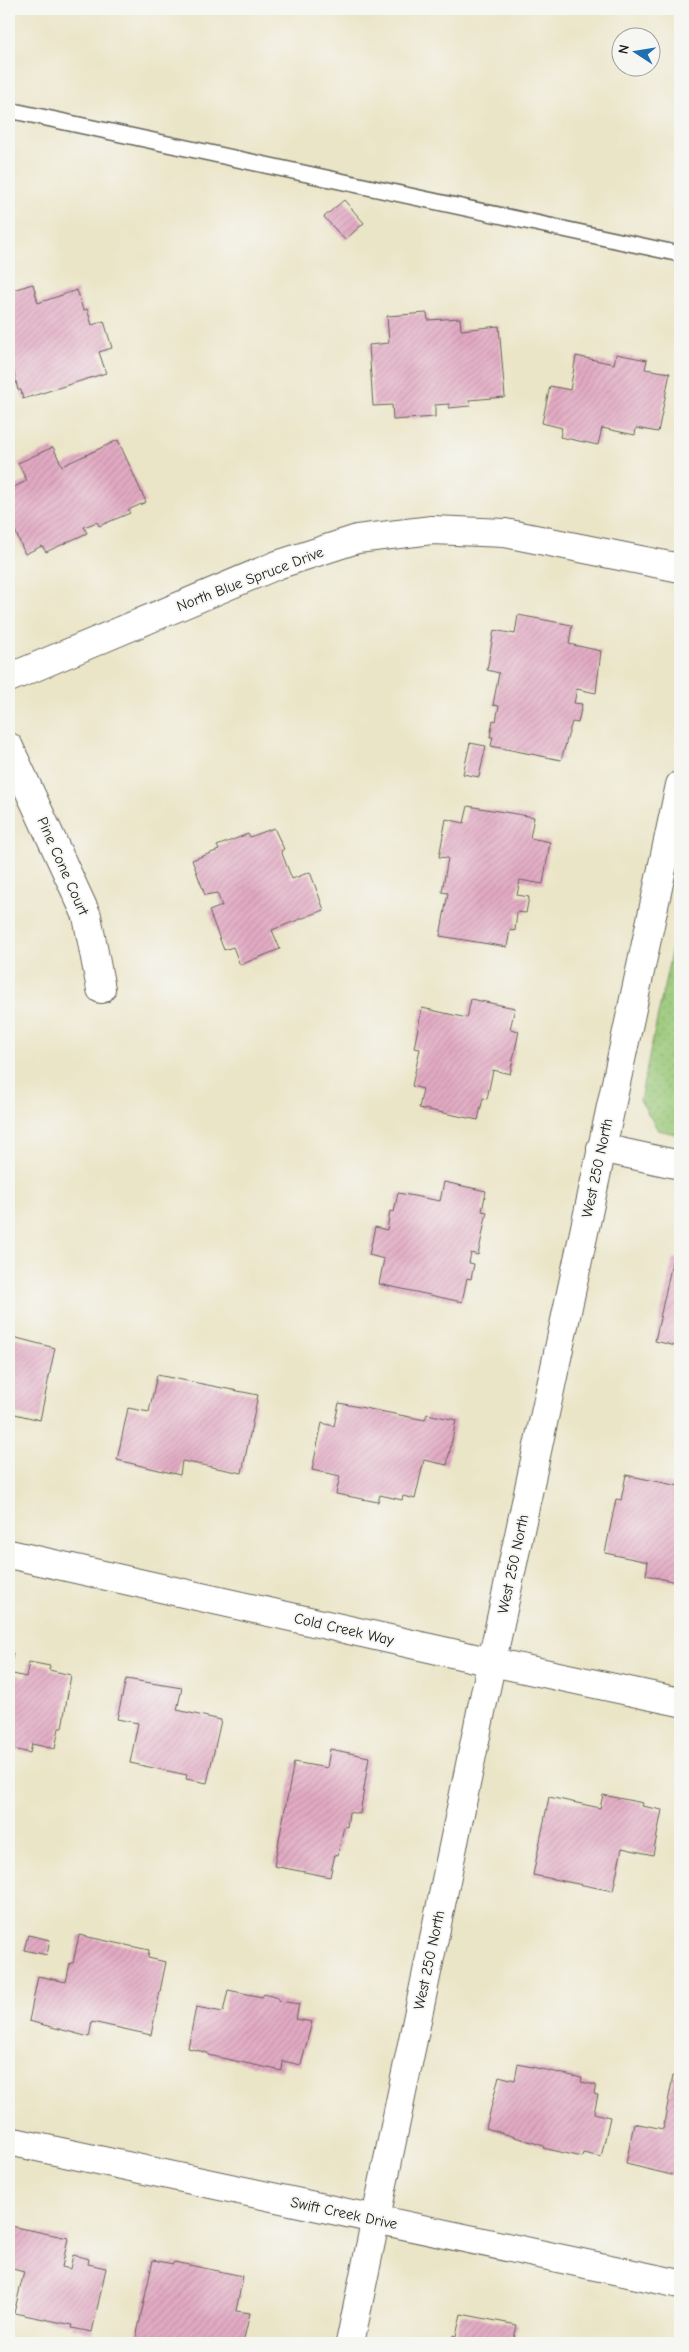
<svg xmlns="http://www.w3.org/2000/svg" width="689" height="2352" font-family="'Comic Neue',sans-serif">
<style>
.park{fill:url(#park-dots);stroke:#597148}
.building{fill:url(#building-hatch)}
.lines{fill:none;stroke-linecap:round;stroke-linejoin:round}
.service-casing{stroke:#646258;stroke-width:18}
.minor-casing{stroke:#646258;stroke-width:30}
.service{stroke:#fff;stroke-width:15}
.minor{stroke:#fff;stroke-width:28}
.labels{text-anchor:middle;stroke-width:4;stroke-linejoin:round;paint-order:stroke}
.street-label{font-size:15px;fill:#1c1c1c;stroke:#f6f6f2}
</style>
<defs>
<pattern id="park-dots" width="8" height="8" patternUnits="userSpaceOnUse" patternTransform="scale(1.25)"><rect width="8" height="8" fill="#96c675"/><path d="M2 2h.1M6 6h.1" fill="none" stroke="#81aa65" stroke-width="1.8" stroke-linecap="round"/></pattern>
<pattern id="building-hatch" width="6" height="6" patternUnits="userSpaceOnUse" patternTransform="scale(1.25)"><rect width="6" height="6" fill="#e2aac3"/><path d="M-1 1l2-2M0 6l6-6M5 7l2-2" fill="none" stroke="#c192a7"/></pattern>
</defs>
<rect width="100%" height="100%" fill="#f6f6f2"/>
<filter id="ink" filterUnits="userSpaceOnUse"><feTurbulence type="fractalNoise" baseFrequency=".02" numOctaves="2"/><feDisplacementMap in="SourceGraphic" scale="10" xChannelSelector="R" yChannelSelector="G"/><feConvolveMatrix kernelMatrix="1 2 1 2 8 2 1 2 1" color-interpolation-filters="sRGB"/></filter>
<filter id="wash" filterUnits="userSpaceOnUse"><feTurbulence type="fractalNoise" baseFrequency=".0096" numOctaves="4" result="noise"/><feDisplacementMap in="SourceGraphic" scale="20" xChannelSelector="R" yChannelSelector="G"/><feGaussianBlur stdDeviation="1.12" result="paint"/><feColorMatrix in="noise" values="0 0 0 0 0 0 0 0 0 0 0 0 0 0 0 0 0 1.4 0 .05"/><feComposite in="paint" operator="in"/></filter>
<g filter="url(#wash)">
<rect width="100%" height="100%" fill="#ebe5c8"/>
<!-- park -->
<path class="park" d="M680 911V1135L658 1130 640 1100Z"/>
<g id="blocks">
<!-- building -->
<g class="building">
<path d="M344 200 364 223 345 240 324 217Z"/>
<path d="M33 284 38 303 77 290 83 310 87 309 92 325 104 321 112 348 99 352 106 373 23 399 21 390H18L11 360 9 361V291Z"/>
<path d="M427 313 428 320 460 318 461 330 499 326 505 397 469 400 470 406 449 408V404L435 405V417L393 420 392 405 373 406 369 345 389 343 387 316Z"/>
<path d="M616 354 647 360 645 369 670 373 658 432 636 428 635 435 602 428 598 445 560 437 562 428 542 423 550 386 570 390 576 356 614 364Z"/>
<path d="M118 440 146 502 128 510 130 513 99 526 97 522 84 527 87 533 46 552 42 546 25 554 9 517V489L27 481 18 463 53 447 62 466Z"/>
<path d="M518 615 572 625 569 644 601 651 596 693 577 689 574 703 582 704 578 723 572 722 561 760 491 746 493 737H490L493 720 496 721 499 706 493 705 499 673 487 670 494 630 515 634Z"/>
<path d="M470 743 486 746 479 777 463 774Z"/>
<path d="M468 806 534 817 530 838 550 842 543 884 520 880 517 895 529 897 526 913 517 912 515 931 510 930 507 947 440 936 448 893 442 892 448 858 439 857 446 819 464 823Z"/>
<path d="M274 828 284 849 281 851 292 879 310 872 324 910 272 930 280 949 240 965 233 947 224 950 209 911 222 906 217 893 205 895 192 860 219 850 217 846 248 834 250 837Z"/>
<path d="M471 999 515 1008 510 1029 519 1031 510 1074 493 1070 487 1099 483 1098 478 1120 419 1108 423 1089 412 1086 420 1049 414 1048 422 1008 467 1018Z"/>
<path d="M444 1182 486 1191 482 1211 487 1212 478 1255 471 1253 469 1263 474 1264 471 1279 467 1278 462 1302 379 1284 384 1259 369 1255 375 1227 387 1230 390 1211 394 1212 398 1193 440 1201Z"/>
<path d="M673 1258 680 1260V1347L655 1341Z"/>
<path d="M9 1336 55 1348 40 1420 15 1414 14 1418 9 1417Z"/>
<path d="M157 1375 258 1395 242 1473 182 1461 180 1475 117 1460 128 1408 149 1412Z"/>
<path d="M339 1403 425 1420 427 1414 456 1420 447 1465 424 1460 415 1499 403 1496 402 1500 380 1495 378 1502 336 1494 340 1476 312 1470 322 1423 334 1426Z"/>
<path d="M626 1475 679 1486 677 1496 680 1497V1583L646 1575 648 1562 605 1553 616 1499 621 1500Z"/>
<path d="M9 1653H13L10 1670H9Z"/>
<path d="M29 1662 50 1666 49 1670 71 1675 62 1728H59L55 1749 32 1744 30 1753 9 1748V1673L26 1677Z"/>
<path d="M126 1679 182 1688 177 1710 221 1720 207 1783 186 1779 187 1775 130 1763 138 1723 117 1719Z"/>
<path d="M330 1749 369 1757 360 1814 349 1812 347 1827 344 1826 338 1855 335 1854 330 1877 274 1866 294 1762 327 1768Z"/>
<path d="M603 1795 643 1803 642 1806 662 1810 653 1855 622 1848 613 1891 533 1875 549 1797 600 1808Z"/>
<path d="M28 1935 50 1940 47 1955 24 1950Z"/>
<path d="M79 1935 149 1950 148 1958 166 1962 151 2035 92 2022 89 2037 29 2021 38 1976 66 1982 70 1963H73Z"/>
<path d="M228 1990 262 1997 264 1994 278 1998 280 2001 299 2004 296 2019 312 2022 301 2065 283 2061 282 2071 208 2055V2053L188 2048 196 2007 223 2012Z"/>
<path d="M518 2064 582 2078 581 2082 596 2085 594 2094 598 2095 594 2113 610 2117 601 2157 583 2153 582 2157 543 2148 544 2146 486 2128 499 2076 515 2080Z"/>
<path d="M673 2076 680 2078V2177L626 2164 634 2123 663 2129Z"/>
<path d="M11 2226 68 2238 62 2267 70 2269 73 2255 89 2259 88 2264 106 2268 92 2332 72 2328 73 2325 14 2313 24 2272 9 2268V2237Z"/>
<path d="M153 2260 173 2264 174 2262 243 2276 236 2311 250 2313 243 2343H156L136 2338Z"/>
<path d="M461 2314 517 2325 513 2343H452L453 2335 456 2336Z"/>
</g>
</g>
</g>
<g filter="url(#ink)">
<use href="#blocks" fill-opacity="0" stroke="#646258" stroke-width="1"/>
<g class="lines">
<!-- service casing -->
<g class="service-casing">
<path id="service" d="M9 110 680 254"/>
</g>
<!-- minor casing -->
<g class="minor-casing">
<g id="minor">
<path d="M9 678 277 565 357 539 432 530 505 533 680 568"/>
<path d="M9 747 87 916 101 989"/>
<path d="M601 1148 680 1165"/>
<path d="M9 1554 492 1662 680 1702"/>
<path d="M9 2141 680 2284"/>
<path d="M350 2343 482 1707 680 785"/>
</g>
</g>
<!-- service -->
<use href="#service" class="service"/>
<!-- minor -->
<use href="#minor" class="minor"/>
</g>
</g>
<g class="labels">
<!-- street labels -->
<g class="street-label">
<text transform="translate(250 579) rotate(-21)" y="5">North Blue Spruce Drive</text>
<text transform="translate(63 866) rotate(66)" y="5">Pine Cone Court</text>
<text transform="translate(597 1168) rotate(-78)" y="5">West 250 North</text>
<text transform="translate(513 1564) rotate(-78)" y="5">West 250 North</text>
<text transform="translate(344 1629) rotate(13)" y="5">Cold Creek Way</text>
<text transform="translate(429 1960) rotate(-78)" y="5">West 250 North</text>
<text transform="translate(344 2213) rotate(12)" y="5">Swift Creek Drive</text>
</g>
</g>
<!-- margin -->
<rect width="689" height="2352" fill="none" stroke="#f6f6f2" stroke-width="30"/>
<!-- north arrow -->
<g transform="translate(636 52) rotate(282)"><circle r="24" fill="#f6f6f2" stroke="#9f9f9c"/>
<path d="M0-4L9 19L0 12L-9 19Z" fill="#1f6fb2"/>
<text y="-8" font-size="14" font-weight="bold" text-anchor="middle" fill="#1c1c1c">N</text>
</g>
</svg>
